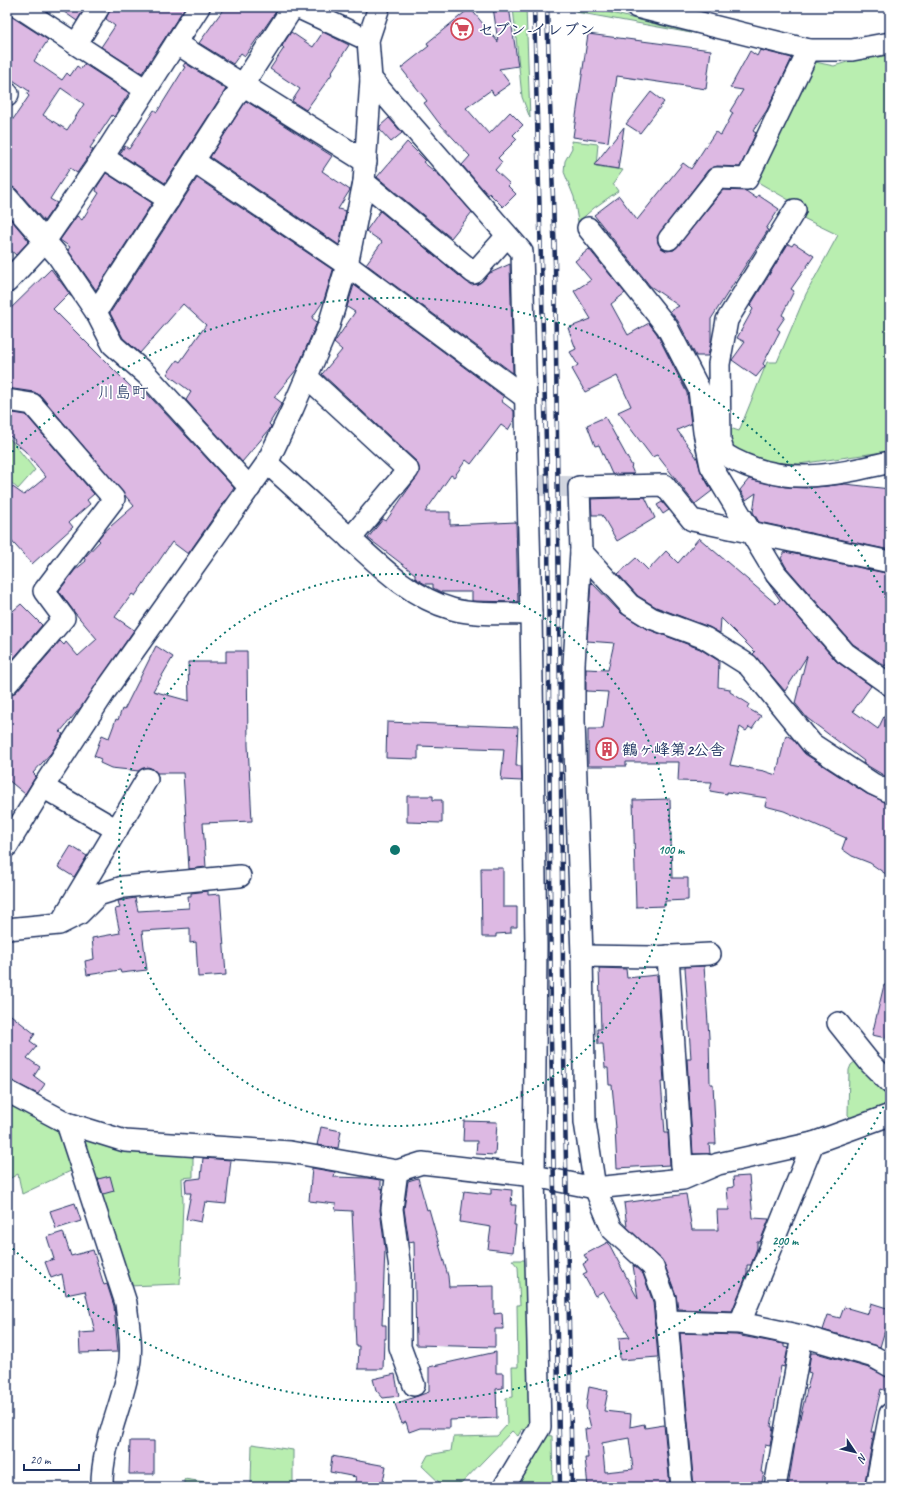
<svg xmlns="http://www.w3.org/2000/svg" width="897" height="1494" font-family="Caveat,'Klee One',sans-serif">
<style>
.green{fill:#b9eeb0;stroke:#6a8e87}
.building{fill:#ddb9e3;stroke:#1b2f5e;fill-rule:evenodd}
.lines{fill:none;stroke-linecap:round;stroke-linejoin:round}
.minor-tunnel{stroke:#d1d5df;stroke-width:21;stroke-dasharray:21 10;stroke-linecap:butt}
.minor-casing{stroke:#1b2f5e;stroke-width:24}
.minor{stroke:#fff;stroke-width:21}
.rail-casing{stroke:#1b2f5e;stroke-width:4.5}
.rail{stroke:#fff;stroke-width:3;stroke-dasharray:9;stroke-linecap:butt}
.ring{fill:none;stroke:#0f766e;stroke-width:2;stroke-dasharray:2 4}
.labels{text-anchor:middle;stroke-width:3.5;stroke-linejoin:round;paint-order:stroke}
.poi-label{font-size:16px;font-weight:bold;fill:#1b2f5e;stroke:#fff;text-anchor:start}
.neighbourhood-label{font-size:17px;fill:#1b2f5e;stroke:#fff}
.centre{fill:#0f766e;stroke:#fff;stroke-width:2}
.ring-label{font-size:12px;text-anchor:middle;font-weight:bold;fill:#0f766e;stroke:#fff;stroke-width:3.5;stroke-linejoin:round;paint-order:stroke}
</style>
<rect width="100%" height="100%" fill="#fff"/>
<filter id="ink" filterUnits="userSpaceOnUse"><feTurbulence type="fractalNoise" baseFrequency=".025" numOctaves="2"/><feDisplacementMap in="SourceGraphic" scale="8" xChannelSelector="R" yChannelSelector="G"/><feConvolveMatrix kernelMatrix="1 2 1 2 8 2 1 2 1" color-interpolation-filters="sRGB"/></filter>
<g filter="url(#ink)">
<!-- green -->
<g class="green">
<path d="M513 7H526L530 118 522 97Z"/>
<path d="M577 7H588L691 33 576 12Z"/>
<path d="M890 49V451L799 464 757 461 733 450 724 426 739 431 767 362H777L806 294 838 235 797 215 801 207 756 181 815 62 834 66Z"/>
<path d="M571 141 598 144 596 166 623 170 613 184 618 191 594 208 578 222 574 197 564 172 565 161 572 148Z"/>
<path d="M7 435 35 470 18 489 7 479Z"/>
<path d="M856 1061 890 1088V1107L851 1118 848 1115 849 1070 851 1065Z"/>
<path d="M7 1097 63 1126 77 1168 22 1194 18 1174 7 1180Z"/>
<path d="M75 1129 193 1150V1177L182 1178 183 1202 180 1284 129 1286Z"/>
<path d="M512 1260H527L531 1428 528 1433 522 1429 518 1436 512 1431 458 1487 452 1484 450 1487H444L422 1466 428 1455 451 1451 453 1437 497 1436 507 1425 506 1398 513 1397 512 1367H518L517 1305H520L518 1267Z"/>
<path d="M545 1435 552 1436 553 1487H514Z"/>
<path d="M252 1444 293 1450V1487L251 1484Z"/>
<path d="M184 1479 233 1486V1487H184Z"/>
</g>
<!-- building -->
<g class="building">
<path d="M57 7H85L77 21Z"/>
<path d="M111 7H185L142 73 101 47 115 26 106 19Z"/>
<path d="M225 7H273L277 10 245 56 241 53 233 64 199 43Z"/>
<path d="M493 7H509L518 66 499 69 510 84 494 95 491 90 466 108 489 134 510 112 523 125 513 135 517 139 498 158 502 162 495 170 510 184 508 186 516 194 503 207 489 193 488 195 462 165 470 156 439 123 424 103 427 101 401 68 429 46 427 43 470 8 498 42Z"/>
<path d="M7 10 12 17 48 40 34 61 62 80 67 73 70 76 77 66 81 69 84 64 129 93 114 117 112 115 90 148 93 150 77 173 70 168 50 199 57 203 44 221 16 189 7 185V128L29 96 27 94 29 91 7 76ZM61 88 84 104 67 130 43 115Z"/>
<path d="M291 32 313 47 323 32 349 45 331 73 332 74 306 110 292 101 300 89 270 69 284 48 282 46Z"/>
<path d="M588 34 711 50 706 89 617 76 608 142 573 137Z"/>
<path d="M760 50 792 58 767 110 753 131 756 133 740 167 717 166 708 170 657 237 658 243 661 248 667 251 674 250 723 190 746 191 756 198 758 195 779 209 766 229 768 230 711 319V341L708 356H696L678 321 670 311 679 306 650 286 594 215 619 196 637 220 683 163 691 169 715 132 721 135 733 113 730 111 743 90 730 88 750 51 757 56Z"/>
<path d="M185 63 226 89 165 183 120 154 125 146 129 149 154 110 157 112 185 67 183 66Z"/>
<path d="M651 92 664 102 640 133 626 124Z"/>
<path d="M246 101 332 156 322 171 350 190 338 209 346 211 339 245 210 157Z"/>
<path d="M389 118 402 133 391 142 380 130V126Z"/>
<path d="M624 127 618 169 594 165Z"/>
<path d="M407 142 425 160 423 162 439 175 472 212 451 238 377 177Z"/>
<path d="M106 173 152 203 96 290 68 250 70 247 60 240 77 216 82 220 99 193 96 191 97 187Z"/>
<path d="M197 178 333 270 324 300 312 318 317 322 297 369 274 397 282 403 269 424 271 426 270 429 242 462 186 400 191 392 167 374 177 360 180 362 206 325 183 304 140 353 123 338 110 313Z"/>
<path d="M380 211 471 285 478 284 490 273 510 264 513 373 366 264 382 242 366 231Z"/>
<path d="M7 215 29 241 16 255 7 247Z"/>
<path d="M794 243 814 256 791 289 794 291 782 315 785 317 777 329 780 331 763 364 765 366 756 377 732 360 745 342 737 338 753 309 750 306 788 244 792 246Z"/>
<path d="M589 249 625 293 611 304 628 335 649 323 657 334 687 393 691 424 677 430 697 458 701 472 712 491 695 504 657 455 652 457 618 412 631 406 617 376 585 392 572 369 578 365 570 352 576 349 568 328 591 319 574 291 591 280 575 261Z"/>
<path d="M51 269 72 297 68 294 53 309 136 392 141 387 234 488 188 554 172 542 135 596 132 594 115 617 134 630 81 707 60 732 63 734 51 753 33 773 36 776 25 794 7 779V696L16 692 60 641 64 645 66 642 78 656 97 639 75 613 59 591 75 570 86 561 84 558 100 541 98 539 103 533 134 506 41 396 34 392 7 388V312Z"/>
<path d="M354 285 504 397 501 401 514 411V420L508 430 501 425 471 464 466 460 454 477 451 475 425 512H450V525L516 522 518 602 472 601V592H441L433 588V584H425L415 578V574L368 538 383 519 386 521 420 472 416 461 322 374 342 350 334 343 355 312 347 307Z"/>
<path d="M7 412 26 415 94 494 87 500 90 504 69 522 73 527 32 564 7 536V483L24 495 46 477 25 451 14 442 15 440 7 434Z"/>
<path d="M605 417 632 466 631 467 634 474H612L599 445 595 446 587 425Z"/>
<path d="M749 479 785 487 806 488 845 484 890 489V550L759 522 753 512 756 493 746 500 740 490Z"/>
<path d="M645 497 655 518 617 541 602 515H592L591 499Z"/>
<path d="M662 502 669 510 663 514 657 505Z"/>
<path d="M699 538 776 604 780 600 766 580 836 661 871 686 853 711 878 729 890 704V779L863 763 864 761 807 718 795 703 807 656 785 691 753 654 755 652 721 618 720 633 709 627 656 607 638 596 618 574 636 558 648 570 666 551 678 563Z"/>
<path d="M785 552 890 574V659L885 666 853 644 786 567 781 558Z"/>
<path d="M591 582 621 613 645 628 700 649 719 661 718 687 730 689V692L749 704 747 708 761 716 752 729 749 727 746 731 740 727 730 765 764 771 776 775 786 735 793 739 805 754 867 794 890 804V877L870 863 852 856 842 849 846 838 784 811 765 806 767 798 727 792V794L710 791 712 782 678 781 679 762H626V766H588V729H603L608 692 586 691V669L608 670 614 643 587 641Z"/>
<path d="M21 604 42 625 7 666V616Z"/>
<path d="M156 646 173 657 153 691 189 701 188 662H226V651H247L248 745 252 821 203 823 206 867 189 869 183 773H157L153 769 148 767 139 771 111 768 100 763 101 759 94 756 102 735 109 738 116 719 118 720 122 709 124 710Z"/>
<path d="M387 722 518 727 516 766H521L522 781 501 780 504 749 418 746V759L386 758Z"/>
<path d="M407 796H433V800H442V823L407 822Z"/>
<path d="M670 799 672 878H688V900L665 901V906L636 907 633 800Z"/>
<path d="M71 846 87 856 74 877 58 867Z"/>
<path d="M481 868H503V907H517V927H511V933L496 934V937H482Z"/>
<path d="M208 891V895L220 894 226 975 198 977 196 942 190 943V928L142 931 147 970 121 973 120 970 87 975 85 961 94 959 92 938 120 933 115 909 120 908 118 901 135 898 138 911 189 908 188 896H191V893Z"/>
<path d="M704 966 709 1037 710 1084H713L716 1144H709L710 1154H693L687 1059H691L685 967Z"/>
<path d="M599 968 626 969 627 978 657 975 664 1082H661L665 1133H668L670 1165 617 1168 615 1128H616L612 1085H609L608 1068H605L603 1044H598L597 1029H601Z"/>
<path d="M884 985 890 986V1020L886 1038 872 1035Z"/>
<path d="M7 1012 35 1034 30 1041 37 1046 27 1058 40 1067 34 1076 45 1084 38 1094 7 1079Z"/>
<path d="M464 1121 497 1122 495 1155 476 1154 477 1141H463Z"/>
<path d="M321 1127 341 1131 338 1148 317 1145Z"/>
<path d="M203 1158 231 1160 226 1204 205 1202 201 1222 186 1219 191 1193H186L185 1180 201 1178Z"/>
<path d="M312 1168 335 1172 334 1177 367 1178 381 1180V1189L383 1188 380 1210 385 1249 382 1325H386V1339H384L383 1369H358L359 1346H356L355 1322V1276L352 1211 335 1210 336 1204 309 1201Z"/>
<path d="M110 1176 114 1191 103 1194 98 1179Z"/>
<path d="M749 1176 753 1218 769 1219 760 1242H757V1248L751 1265H747V1274L732 1311 678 1309 676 1295 664 1263 627 1227 624 1203 686 1194 692 1230H718L717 1210H729L727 1188 734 1187 733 1177Z"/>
<path d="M418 1178 427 1210 429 1209 448 1276 449 1287 494 1286V1314L502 1313 503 1329H495V1347L416 1345 414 1241 409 1242 404 1209 408 1181Z"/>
<path d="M491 1188 512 1190 511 1205H516L514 1225H516L513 1252 488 1249 491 1227 460 1222 464 1191 488 1194H491Z"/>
<path d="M75 1203 81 1221 56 1229 50 1211Z"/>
<path d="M63 1232 71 1256 93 1250 104 1285 107 1284 114 1306 118 1352 80 1353 79 1333 95 1332 85 1291 66 1295 62 1274 51 1278 45 1262 54 1259 47 1237Z"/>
<path d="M608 1242 638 1299 633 1265 643 1274 653 1302 658 1357 620 1360 619 1338 630 1337 603 1291 595 1296 583 1274 587 1272 583 1264 588 1261 584 1255Z"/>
<path d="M871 1303 890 1309V1328L886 1327 880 1347 823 1330 828 1315 840 1318 844 1307 868 1314Z"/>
<path d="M680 1333 736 1335 784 1344V1347L788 1348 784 1367 781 1366 771 1427H773L770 1446 765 1445 761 1472 764 1473 761 1487H694Z"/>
<path d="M496 1352V1373H503V1388L496 1389 497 1418 450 1420V1428H420L409 1432 406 1422 402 1424 395 1404 429 1392V1367Z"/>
<path d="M811 1353H816L869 1368 890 1378 887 1391 881 1389 871 1432H874L864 1487H788L797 1431 811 1373 808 1372Z"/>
<path d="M395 1374 399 1396 383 1398 376 1390 373 1379Z"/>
<path d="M589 1387 608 1391 604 1411 631 1414 630 1427 644 1424 645 1428 664 1425 670 1487H629V1484L588 1487 585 1458H588L585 1429 591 1428 586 1407ZM629 1438 633 1469 605 1472 602 1443Z"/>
<path d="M130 1441H154V1474H129Z"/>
<path d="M332 1456 386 1466 382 1487H354L356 1477 330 1472Z"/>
</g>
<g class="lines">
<!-- minor-tunnel -->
<path class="minor-tunnel" d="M528 485 579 487"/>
<!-- minor casing -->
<g class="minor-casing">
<g id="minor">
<path d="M19 7 146 90"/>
<path d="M297 7 368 40"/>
<path d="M637 7 809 50H852L890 43"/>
<path d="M77 43 99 7"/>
<path d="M176 43 366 162"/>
<path d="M371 79 522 252 531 614 536 946 534 1176 540 1427 504 1487"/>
<path d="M7 93 8 94 7 96"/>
<path d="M103 157 169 200"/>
<path d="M194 161 347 265 526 398"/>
<path d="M364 182 474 273 507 236"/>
<path d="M7 197 58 256 96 312 113 345 147 375 250 488"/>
<path d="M795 210 727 320 719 364 720 441 724 454C779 488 831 476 890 462"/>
<path d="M588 228 667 327 699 389 704 432 711 466 776 574 845 653 890 685"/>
<path d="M669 239 717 178 747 179 809 50"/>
<path d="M7 282 45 241 103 157 199 7"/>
<path d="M96 312 293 7"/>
<path d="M307 377 408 470 350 539"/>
<path d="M7 400 32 404 114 499 44 591 64 618 7 684"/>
<path d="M267 463C293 486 318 509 344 533 376 562 409 597 452 609 477 616 506 613 531 614"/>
<path d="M581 551 574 664V721L582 956 585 1122 595 1188 612 1229 653 1267 665 1299 682 1487"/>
<path d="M890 562 692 520 664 485 579 487 581 551 630 605 651 618 705 638 748 665 812 744 873 784 890 792"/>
<path d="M43 787 117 830"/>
<path d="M7 846 43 787 106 690 267 463 293 408 329 325 347 265 364 182 371 79 368 40 379 7"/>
<path d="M63 919 147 779"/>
<path d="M7 929 59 924 79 914 98 895 123 887 240 876"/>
<path d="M582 956 653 957 710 954"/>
<path d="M668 956 682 1166 707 1165"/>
<path d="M838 1023 870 1063 890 1083"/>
<path d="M7 1091 67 1123 125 1141 290 1152 397 1171 422 1163 534 1176 595 1188 683 1179 718 1164 813 1143 890 1115"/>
<path d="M67 1123 126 1303C128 1323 133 1347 129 1367 122 1407 101 1446 102 1487"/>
<path d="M397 1171 392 1209 400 1269V1347L414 1385"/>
<path d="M666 1321 740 1323 802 1336 874 1357 890 1366"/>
<path d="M740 1323 813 1143"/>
<path d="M775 1487 802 1336"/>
<path d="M876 1487 890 1414"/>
</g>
</g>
<!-- minor -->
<use href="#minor" class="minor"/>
<!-- rail casing -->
<g class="rail-casing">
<g id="rail">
<path d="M534 7 548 515 551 1039 560 1487"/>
<path d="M547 7 555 262 564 1054 572 1487"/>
</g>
</g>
<!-- rail -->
<use href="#rail" class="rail"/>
</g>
</g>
<!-- distance rings -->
<g class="ring">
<circle cx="395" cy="850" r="276"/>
<path d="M889 1096A552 552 0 0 1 8 1244M8 456A552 552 0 0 1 889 604"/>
</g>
<!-- icons -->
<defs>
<g id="supermarket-ring" transform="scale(1.15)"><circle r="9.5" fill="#fff" stroke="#d1495b" stroke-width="1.5"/><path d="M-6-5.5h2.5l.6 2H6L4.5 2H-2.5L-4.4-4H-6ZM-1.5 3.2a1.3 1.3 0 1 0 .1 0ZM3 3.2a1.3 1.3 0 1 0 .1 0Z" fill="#d1495b"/></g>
<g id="building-ring" transform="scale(1.15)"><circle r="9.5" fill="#fff" stroke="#d1495b" stroke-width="1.5"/><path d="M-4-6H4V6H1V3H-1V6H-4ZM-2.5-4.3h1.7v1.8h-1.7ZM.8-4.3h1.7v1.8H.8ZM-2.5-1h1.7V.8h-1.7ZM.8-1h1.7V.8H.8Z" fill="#d1495b"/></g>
</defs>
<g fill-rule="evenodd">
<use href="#supermarket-ring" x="462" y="29"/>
<use href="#building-ring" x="607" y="749"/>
</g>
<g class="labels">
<!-- poi labels -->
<g class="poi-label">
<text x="478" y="35">セブン-イレブン</text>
<text x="622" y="755">鶴ヶ峰第2公舎</text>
</g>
<!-- neighbourhood labels -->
<g class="neighbourhood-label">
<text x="123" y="398">川島町</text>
</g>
</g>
<circle cx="395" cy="850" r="6" class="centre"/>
<g class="ring-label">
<text x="671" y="854">100 m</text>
<text x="785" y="1245">200 m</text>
</g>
<!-- margin -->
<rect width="897" height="1494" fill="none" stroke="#fff" stroke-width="24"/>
<rect x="12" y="12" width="873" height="1470" fill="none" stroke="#1b2f5e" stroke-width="1.5" filter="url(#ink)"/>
<!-- north arrow -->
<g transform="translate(855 1452) rotate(125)" stroke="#ffffff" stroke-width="3" paint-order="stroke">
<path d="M0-3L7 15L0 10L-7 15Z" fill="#1b2f5e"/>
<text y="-6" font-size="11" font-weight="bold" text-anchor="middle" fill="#1b2f5e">N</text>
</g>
<!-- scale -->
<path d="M24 1464v6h55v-6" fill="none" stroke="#1b2f5e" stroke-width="2"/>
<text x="30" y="1464" font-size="12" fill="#1b2f5e" stroke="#ffffff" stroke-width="3" paint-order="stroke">20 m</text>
</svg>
